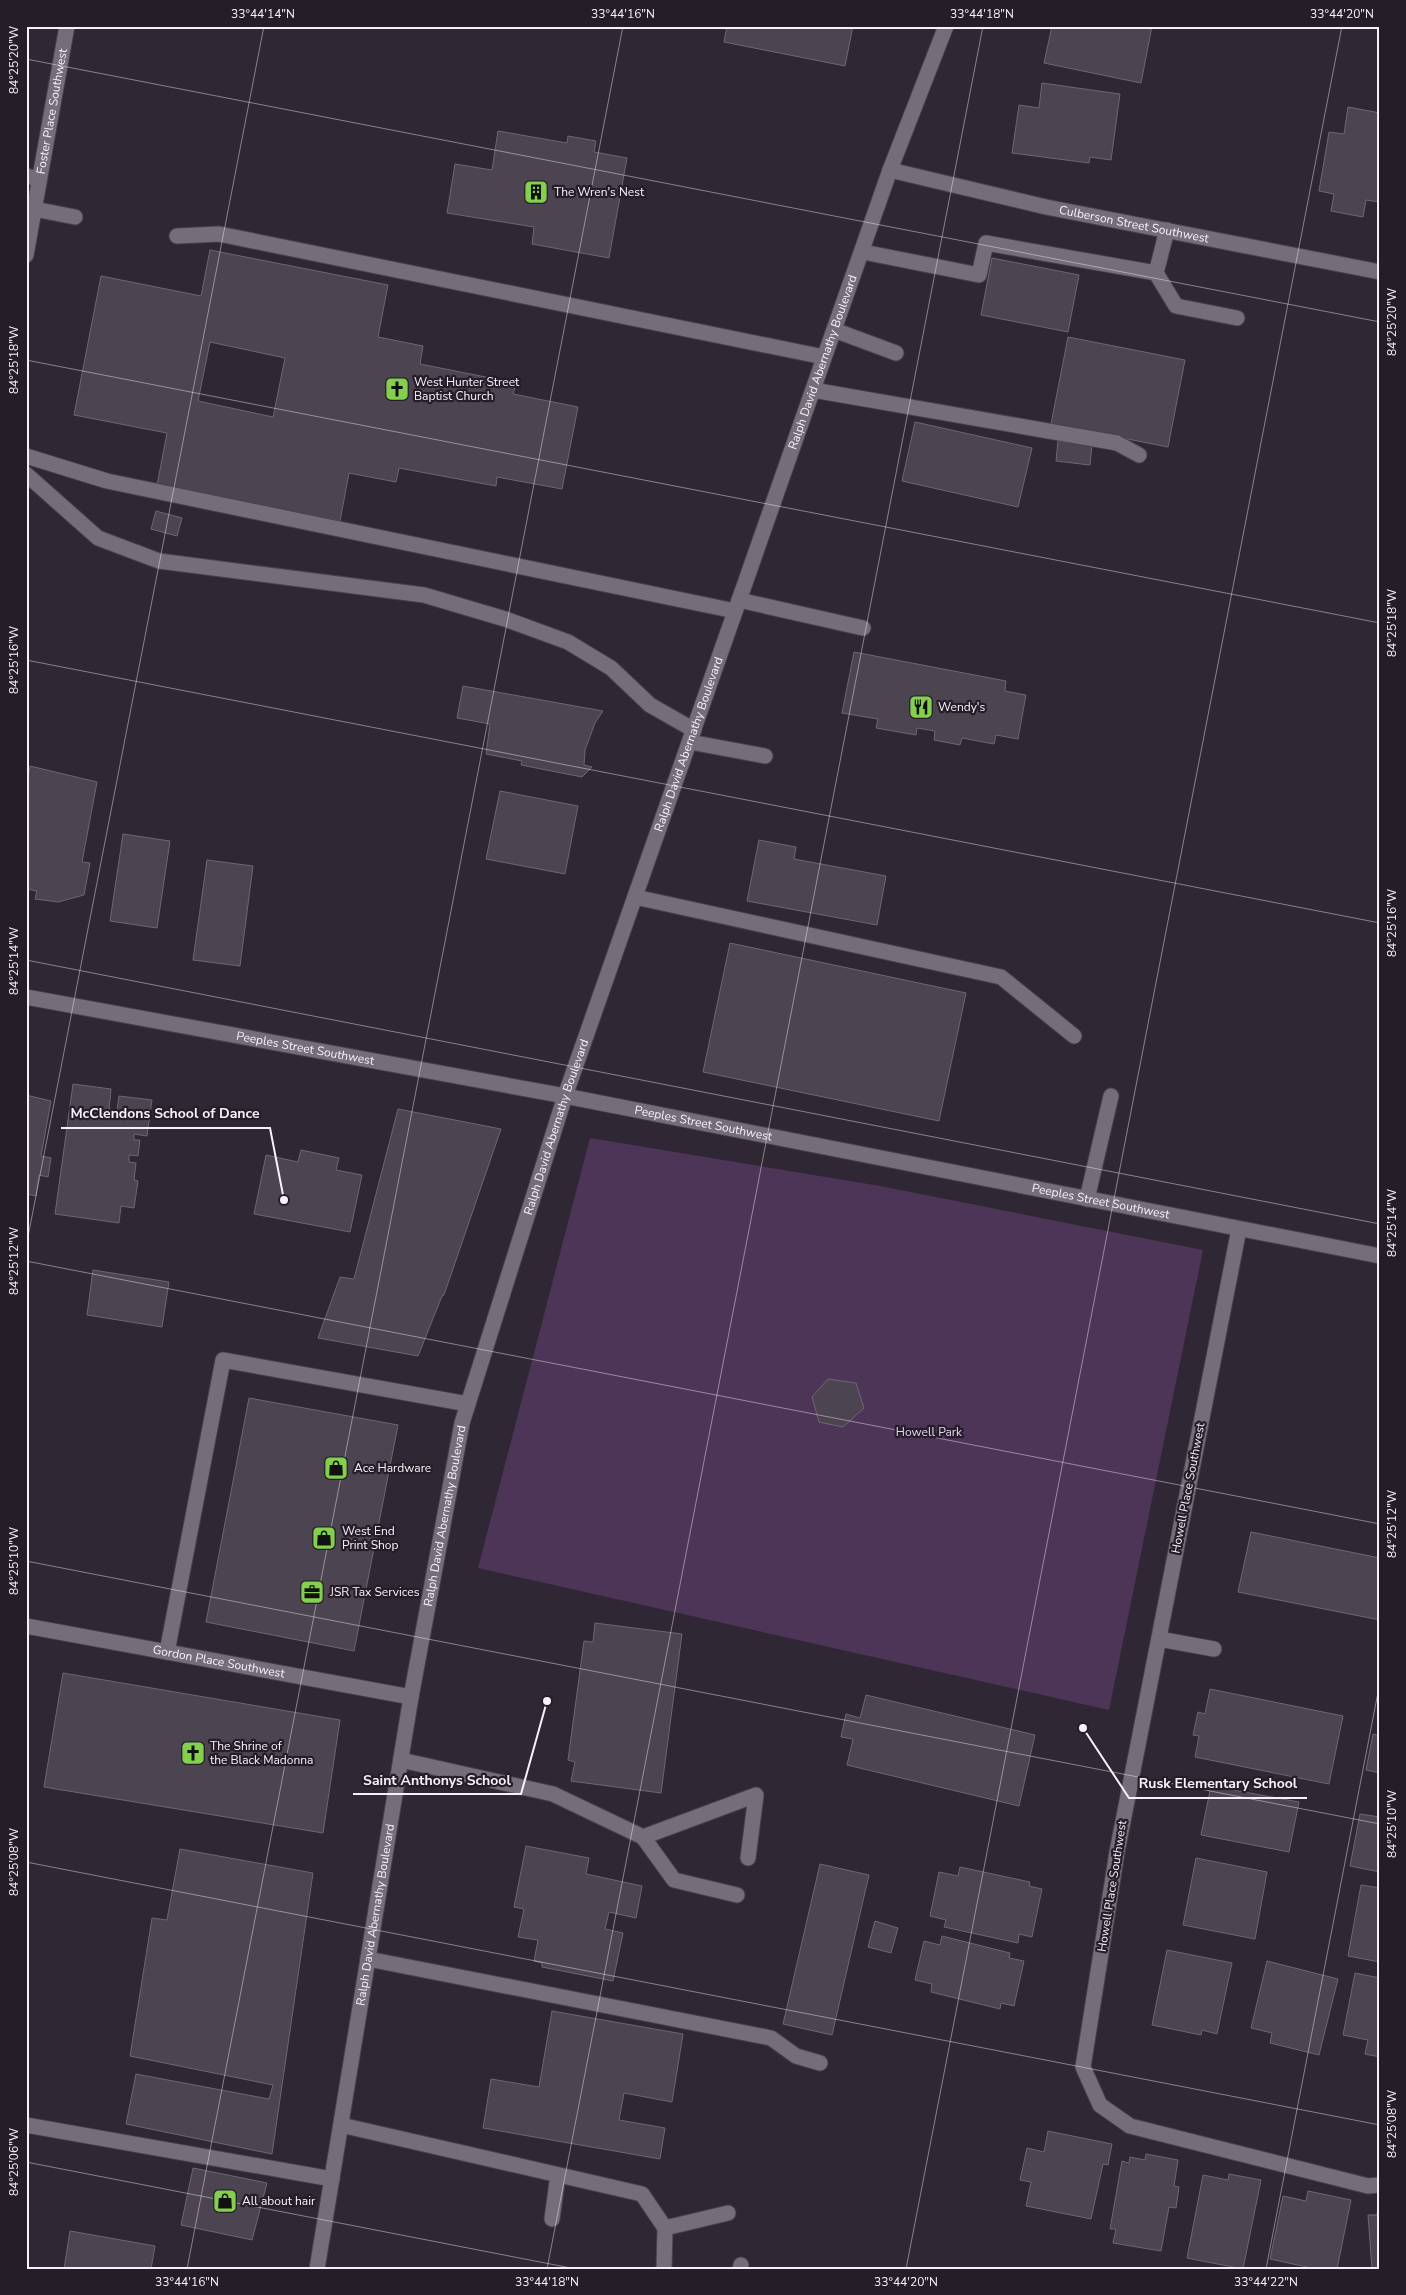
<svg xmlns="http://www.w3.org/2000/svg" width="1406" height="2295" font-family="'Nunito Sans',sans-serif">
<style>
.green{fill:#4d3558}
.building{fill:#4c4450;stroke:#6f6673;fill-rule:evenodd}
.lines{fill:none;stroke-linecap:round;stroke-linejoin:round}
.service-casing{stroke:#48424b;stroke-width:17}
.minor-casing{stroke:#48424b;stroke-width:17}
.secondary-casing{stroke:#48424b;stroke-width:17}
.service{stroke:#766d7a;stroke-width:15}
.minor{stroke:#766d7a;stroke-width:15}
.secondary{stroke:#766d7a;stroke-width:15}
.ticks{fill:none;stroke:#f7f2f9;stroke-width:1;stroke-opacity:0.45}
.labels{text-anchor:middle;stroke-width:4.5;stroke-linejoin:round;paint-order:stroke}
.street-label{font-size:12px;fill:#f7f2f9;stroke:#251e29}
.poi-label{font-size:12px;fill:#f7f2f9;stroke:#251e29;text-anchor:start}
.park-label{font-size:12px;fill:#ead1f7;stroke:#251e29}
.leader{fill:none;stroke:#f7f2f9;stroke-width:2}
.callout-dot{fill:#f7f2f9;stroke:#251e29;stroke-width:2}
.callout-label{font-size:14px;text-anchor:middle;font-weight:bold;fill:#f7f2f9;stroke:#251e29;stroke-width:4.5;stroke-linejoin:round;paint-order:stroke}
.neatline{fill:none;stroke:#f7f2f9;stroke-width:2}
.ticks-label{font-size:12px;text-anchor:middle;fill:#f7f2f9}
</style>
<rect width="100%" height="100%" fill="#2f2733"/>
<!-- green -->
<path class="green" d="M590 1138 880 1186 1203 1250 1109 1710 478 1568Z"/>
<!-- building -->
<g class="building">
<path d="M727 26H853L845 66 724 42Z"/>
<path d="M1052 26H1152L1141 83 1044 63Z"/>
<path d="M1042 83 1120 94 1111 160 1090 157 1089 163 1012 153 1019 105 1039 108Z"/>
<path d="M1348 107 1380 113V202L1366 200 1363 217 1331 211 1334 194 1319 191 1329 132 1344 134Z"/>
<path d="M498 131 567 143 568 136 596 141 594 152 627 158 609 258 532 244 534 227 447 213 455 164 492 170Z"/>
<path d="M210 250 388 285 378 337 423 346 420 364 516 383 513 394 578 407 562 489 497 477 496 486 399 468 396 482 349 473 340 521 157 485 167 433 74 415 101 276 201 296ZM210 342 285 358 273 417 198 401Z"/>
<path d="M992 258 1079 275 1068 332 981 315Z"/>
<path d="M1068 337 1185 360 1168 447 1051 424Z"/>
<path d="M915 422 1032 448 1018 507 902 481Z"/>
<path d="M1058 441 1092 445 1090 465 1056 461Z"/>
<path d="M156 511 182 518 177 536 151 529Z"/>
<path d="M854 652 1006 681 1005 691 1026 695 1018 739 996 735 994 744 962 738 960 745 934 740 935 731 917 728 916 735 876 728 878 719 842 713Z"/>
<path d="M463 686 603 711 595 723 585 750 584 765 592 767 582 777 521 765 522 761 486 754 490 724 457 718Z"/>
<path d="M30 766 97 782 82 862 90 863 84 895 58 902 35 899 37 891 26 889V788Z"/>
<path d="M500 791 578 806 565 874 486 859Z"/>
<path d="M123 834 170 841 157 928 110 921Z"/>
<path d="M759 840 796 847 794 859 886 876 877 925 747 901Z"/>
<path d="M207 860 253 866 240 966 193 960Z"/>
<path d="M730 943 966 993 939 1121 703 1072Z"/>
<path d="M73 1084 111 1089 109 1109 117 1110 119 1096 152 1100 147 1136 134 1134V1140H140L138 1156 129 1155V1162L136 1163 134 1180 138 1181 134 1208 121 1206 119 1223 55 1214Z"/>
<path d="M26 1095 51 1101 41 1156 51 1158 48 1177 39 1175 36 1196 26 1194Z"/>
<path d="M398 1109 501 1129 444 1295 442 1296 418 1356 318 1338 340 1277 354 1279Z"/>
<path d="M301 1150 339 1158 336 1170 362 1175 350 1232 254 1214 266 1155 298 1162Z"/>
<path d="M93 1270 169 1282 162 1327 87 1315Z"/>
<path d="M828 1379 856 1383 864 1408 843 1427 819 1422 812 1397Z"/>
<path d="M249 1398 398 1425 354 1651 206 1622Z"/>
<path d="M1251 1532 1380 1558V1620L1238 1592Z"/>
<path d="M595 1623 682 1634 661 1793 571 1781 575 1762 568 1760 584 1641 593 1642Z"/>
<path d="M63 1673 340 1720 323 1833 44 1787Z"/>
<path d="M1210 1689 1343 1716 1329 1784 1195 1757 1199 1736 1193 1735 1198 1712 1205 1714Z"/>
<path d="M866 1695 1035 1735 1019 1806 847 1765 853 1739 841 1737 846 1714 860 1718Z"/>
<path d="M1373 1734 1380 1736V1773L1366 1770Z"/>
<path d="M1211 1786 1299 1802 1289 1852 1201 1835Z"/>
<path d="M1360 1814 1380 1817V1872L1350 1866Z"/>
<path d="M526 1846 589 1858 586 1874 642 1886 636 1918 609 1912 605 1929 623 1933 613 1981 542 1967V1963L534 1961 538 1940 518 1937 524 1909 514 1907Z"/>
<path d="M180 1849 313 1873 272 2154 126 2124 136 2074 269 2099 273 2085 130 2056 152 1918 167 1920Z"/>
<path d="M1196 1858 1267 1872 1255 1939 1183 1925Z"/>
<path d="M820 1864 869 1875 832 2035 783 2024Z"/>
<path d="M960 1867 1030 1882 1029 1886 1042 1889 1032 1937 1019 1934 1018 1943 944 1927 946 1920 930 1916 939 1872 958 1876Z"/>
<path d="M1361 1885 1380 1888V1962L1348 1956Z"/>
<path d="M875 1921 898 1928 891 1953 868 1947Z"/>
<path d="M942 1936 1010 1953 1009 1958 1024 1961 1014 2006 1001 2003 1000 2009 931 1992 932 1984 915 1980 924 1941 940 1945Z"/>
<path d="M1167 1950 1232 1963 1217 2034 1202 2030 1201 2035 1152 2025Z"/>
<path d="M1267 1961 1338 1979 1319 2055 1270 2043 1272 2033 1251 2028Z"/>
<path d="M1355 1973 1380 1978V2057L1365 2054 1368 2040 1343 2035Z"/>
<path d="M552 2011 683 2034 672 2102 624 2093 619 2120 665 2128 660 2159 483 2128 491 2079 539 2087Z"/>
<path d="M1048 2131 1112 2144 1108 2165 1103 2164 1091 2219 1026 2206 1031 2182 1020 2180 1027 2148 1044 2152Z"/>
<path d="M1146 2154 1178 2160 1174 2186 1179 2187 1176 2208 1169 2207 1161 2251 1113 2243 1116 2229H1110L1122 2161 1129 2163 1130 2157 1145 2160Z"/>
<path d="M193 2168 267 2183 252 2240 181 2225Z"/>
<path d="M1229 2174 1261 2180 1243 2269 1187 2258 1203 2175 1228 2180Z"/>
<path d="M1308 2191 1351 2200 1337 2269H1316L1270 2259 1283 2196 1306 2201Z"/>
<path d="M1378 2206H1380V2269H1372L1368 2215H1377Z"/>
<path d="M70 2231 155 2246 151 2269H64Z"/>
</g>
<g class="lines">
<!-- service casing -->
<g class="service-casing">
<g id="service">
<path d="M26 176 39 179"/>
<path d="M34 209 75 217"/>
<path d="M1167 230 1156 273 1176 306 1237 318"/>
<path d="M177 236 219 234 824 357"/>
<path d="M863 252 979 275 986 243 1156 273"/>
<path d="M834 330 896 353"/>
<path d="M813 390 1117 443 1139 455"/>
<path d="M26 456 107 481 735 611"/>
<path d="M26 474 98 538 159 561 424 595 505 619 568 642 611 668 650 705 694 730"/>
<path d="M739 600 863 628"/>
<path d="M690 742 765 756"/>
<path d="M635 897 1001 977 1074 1036"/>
<path d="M1087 1199 1111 1096"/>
<path d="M1159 1639 1214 1649"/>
<path d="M167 1652 223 1360 468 1404"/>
<path d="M401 1760 553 1794 643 1837 756 1795 748 1858"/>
<path d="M643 1837 674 1880 737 1895"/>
<path d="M368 1959 771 2038 796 2056 820 2063"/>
<path d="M26 2125 332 2179"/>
<path d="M341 2125 642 2194 665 2228 664 2269"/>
<path d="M552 2219 558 2175"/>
<path d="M665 2228 728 2213"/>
<path d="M740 2269 741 2265"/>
</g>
</g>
<!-- minor casing -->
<g class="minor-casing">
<g id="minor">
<path id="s1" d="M890 170 1046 207 1380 272"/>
<path id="s2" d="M26 255 67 26"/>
<path id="s3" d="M26 997 565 1096 1380 1256"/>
<path d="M1239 1229 1117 1852 1083 2067 1100 2105 1130 2126 1368 2186 1380 2185"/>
<path id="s4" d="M26 1626 411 1697"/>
</g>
</g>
<!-- secondary casing -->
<g class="secondary-casing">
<g id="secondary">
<path id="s5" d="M317 2269 411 1697 462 1423 565 1096 890 170 946 26"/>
</g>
</g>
<!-- service -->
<use href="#service" class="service"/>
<!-- minor -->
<use href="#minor" class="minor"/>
<!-- secondary -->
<use href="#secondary" class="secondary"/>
</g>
<!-- ticks -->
<path class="ticks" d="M26 59 1380 322M26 360 1380 623M26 660 1380 923M26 960 1380 1224M26 1247 264 26M26 1261 1380 1524M26 1561 1380 1824M26 1862 1380 2125M26 2162 576 2269M187 2269 623 26M547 2269 983 26M906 2269 1342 26M1266 2269 1380 1682"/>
<!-- icons -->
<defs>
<g id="building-square" transform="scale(1.25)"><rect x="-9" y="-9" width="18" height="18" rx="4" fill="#84d04e" stroke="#251e29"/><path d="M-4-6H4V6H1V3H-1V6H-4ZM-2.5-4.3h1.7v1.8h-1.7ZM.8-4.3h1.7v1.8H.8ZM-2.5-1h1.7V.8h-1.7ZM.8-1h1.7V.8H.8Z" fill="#111"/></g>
<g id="church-square" transform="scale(1.25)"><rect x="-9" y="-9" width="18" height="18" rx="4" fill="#84d04e" stroke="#251e29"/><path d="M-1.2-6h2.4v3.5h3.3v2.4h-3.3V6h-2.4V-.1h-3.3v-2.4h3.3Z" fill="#111"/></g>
<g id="restaurant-square" transform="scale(1.25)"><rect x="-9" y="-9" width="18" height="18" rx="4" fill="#84d04e" stroke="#251e29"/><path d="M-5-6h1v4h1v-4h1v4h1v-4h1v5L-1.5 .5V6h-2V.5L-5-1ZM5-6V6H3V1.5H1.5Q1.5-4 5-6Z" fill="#111"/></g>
<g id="shop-square" transform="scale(1.25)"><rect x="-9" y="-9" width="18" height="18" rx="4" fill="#84d04e" stroke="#251e29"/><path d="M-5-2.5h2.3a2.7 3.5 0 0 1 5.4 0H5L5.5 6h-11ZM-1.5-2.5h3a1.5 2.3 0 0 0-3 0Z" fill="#111"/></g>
<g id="office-square" transform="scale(1.25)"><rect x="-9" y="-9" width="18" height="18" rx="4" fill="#84d04e" stroke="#251e29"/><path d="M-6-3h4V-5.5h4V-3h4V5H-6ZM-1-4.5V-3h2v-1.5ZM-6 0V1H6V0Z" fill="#111"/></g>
</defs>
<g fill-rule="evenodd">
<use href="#building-square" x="536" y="192"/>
<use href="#church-square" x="397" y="389"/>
<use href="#restaurant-square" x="921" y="707"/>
<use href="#shop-square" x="336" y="1468"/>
<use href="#shop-square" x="324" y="1538"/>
<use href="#office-square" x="312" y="1592"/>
<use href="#church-square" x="193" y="1753"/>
<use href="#shop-square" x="225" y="2201"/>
</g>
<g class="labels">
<!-- street labels -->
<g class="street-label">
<text dy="4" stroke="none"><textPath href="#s2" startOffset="146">Foster Place Southwest</textPath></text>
<text dy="4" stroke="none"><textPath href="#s1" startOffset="250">Culberson Street Southwest</textPath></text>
<text dy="4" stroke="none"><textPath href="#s5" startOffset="1979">Ralph David Abernathy Boulevard</textPath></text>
<text dy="4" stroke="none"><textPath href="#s5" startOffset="1574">Ralph David Abernathy Boulevard</textPath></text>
<text dy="4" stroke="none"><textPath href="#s3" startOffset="284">Peeples Street Southwest</textPath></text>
<text dy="4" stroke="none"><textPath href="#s3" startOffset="689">Peeples Street Southwest</textPath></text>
<text dy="4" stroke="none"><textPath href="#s5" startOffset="1169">Ralph David Abernathy Boulevard</textPath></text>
<text dy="4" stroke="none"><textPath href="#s3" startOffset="1094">Peeples Street Southwest</textPath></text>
<text transform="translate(1188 1488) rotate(-79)" y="4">Howell Place Southwest</text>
<text dy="4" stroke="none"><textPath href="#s5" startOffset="764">Ralph David Abernathy Boulevard</textPath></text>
<text dy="4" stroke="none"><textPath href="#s4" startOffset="196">Gordon Place Southwest</textPath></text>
<text transform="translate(1112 1886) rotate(-81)" y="4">Howell Place Southwest</text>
<text dy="4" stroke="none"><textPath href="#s5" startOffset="359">Ralph David Abernathy Boulevard</textPath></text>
</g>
<!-- poi labels -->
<g class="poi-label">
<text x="554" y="196">The Wren's Nest</text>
<text x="414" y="386">West Hunter Street<tspan x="414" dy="14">Baptist Church</tspan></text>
<text x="938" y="711">Wendy's</text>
<text x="354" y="1472">Ace Hardware</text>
<text x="342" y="1535">West End<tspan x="342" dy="14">Print Shop</tspan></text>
<text x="330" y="1596">JSR Tax Services</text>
<text x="210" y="1750">The Shrine of<tspan x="210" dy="14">the Black Madonna</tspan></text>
<text x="242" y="2205">All about hair</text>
</g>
<!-- park labels -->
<g class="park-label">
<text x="929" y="1436">Howell Park</text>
</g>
</g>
<!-- callouts -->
<path class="leader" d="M284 1200L270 1128H61M547 1701L521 1794H353M1083 1728L1129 1798H1307"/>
<g class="callout-dot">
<circle cx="284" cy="1200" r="5"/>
<circle cx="547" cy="1701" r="5"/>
<circle cx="1083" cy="1728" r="5"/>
</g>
<g class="callout-label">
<text x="165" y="1118">McClendons School of Dance</text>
<text x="437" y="1785">Saint Anthonys School</text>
<text x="1218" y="1788">Rusk Elementary School</text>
</g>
<!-- border -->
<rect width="1406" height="2295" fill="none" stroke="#251e29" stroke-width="55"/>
<rect x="28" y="28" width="1350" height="2240" class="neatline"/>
<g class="ticks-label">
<text x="263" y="18">33°44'14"N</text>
<text x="623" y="18">33°44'16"N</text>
<text x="982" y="18">33°44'18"N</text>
<text x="1342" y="18">33°44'20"N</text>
<text transform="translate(14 60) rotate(-90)" y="4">84°25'20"W</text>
<text transform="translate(1392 322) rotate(-90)" y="4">84°25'20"W</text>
<text transform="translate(14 360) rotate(-90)" y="4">84°25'18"W</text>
<text transform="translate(1392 623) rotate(-90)" y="4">84°25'18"W</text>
<text transform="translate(14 660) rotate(-90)" y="4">84°25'16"W</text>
<text transform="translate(1392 923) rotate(-90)" y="4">84°25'16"W</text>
<text transform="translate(14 961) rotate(-90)" y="4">84°25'14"W</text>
<text transform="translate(1392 1223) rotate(-90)" y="4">84°25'14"W</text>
<text transform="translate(14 1261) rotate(-90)" y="4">84°25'12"W</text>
<text transform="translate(1392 1524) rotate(-90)" y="4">84°25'12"W</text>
<text transform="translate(14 1561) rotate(-90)" y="4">84°25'10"W</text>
<text transform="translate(1392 1824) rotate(-90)" y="4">84°25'10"W</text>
<text transform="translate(14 1862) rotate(-90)" y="4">84°25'08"W</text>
<text transform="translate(1392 2124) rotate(-90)" y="4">84°25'08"W</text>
<text transform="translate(14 2162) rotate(-90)" y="4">84°25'06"W</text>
<text x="187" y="2286">33°44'16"N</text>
<text x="547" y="2286">33°44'18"N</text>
<text x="906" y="2286">33°44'20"N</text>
<text x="1266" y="2286">33°44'22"N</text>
</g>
</svg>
